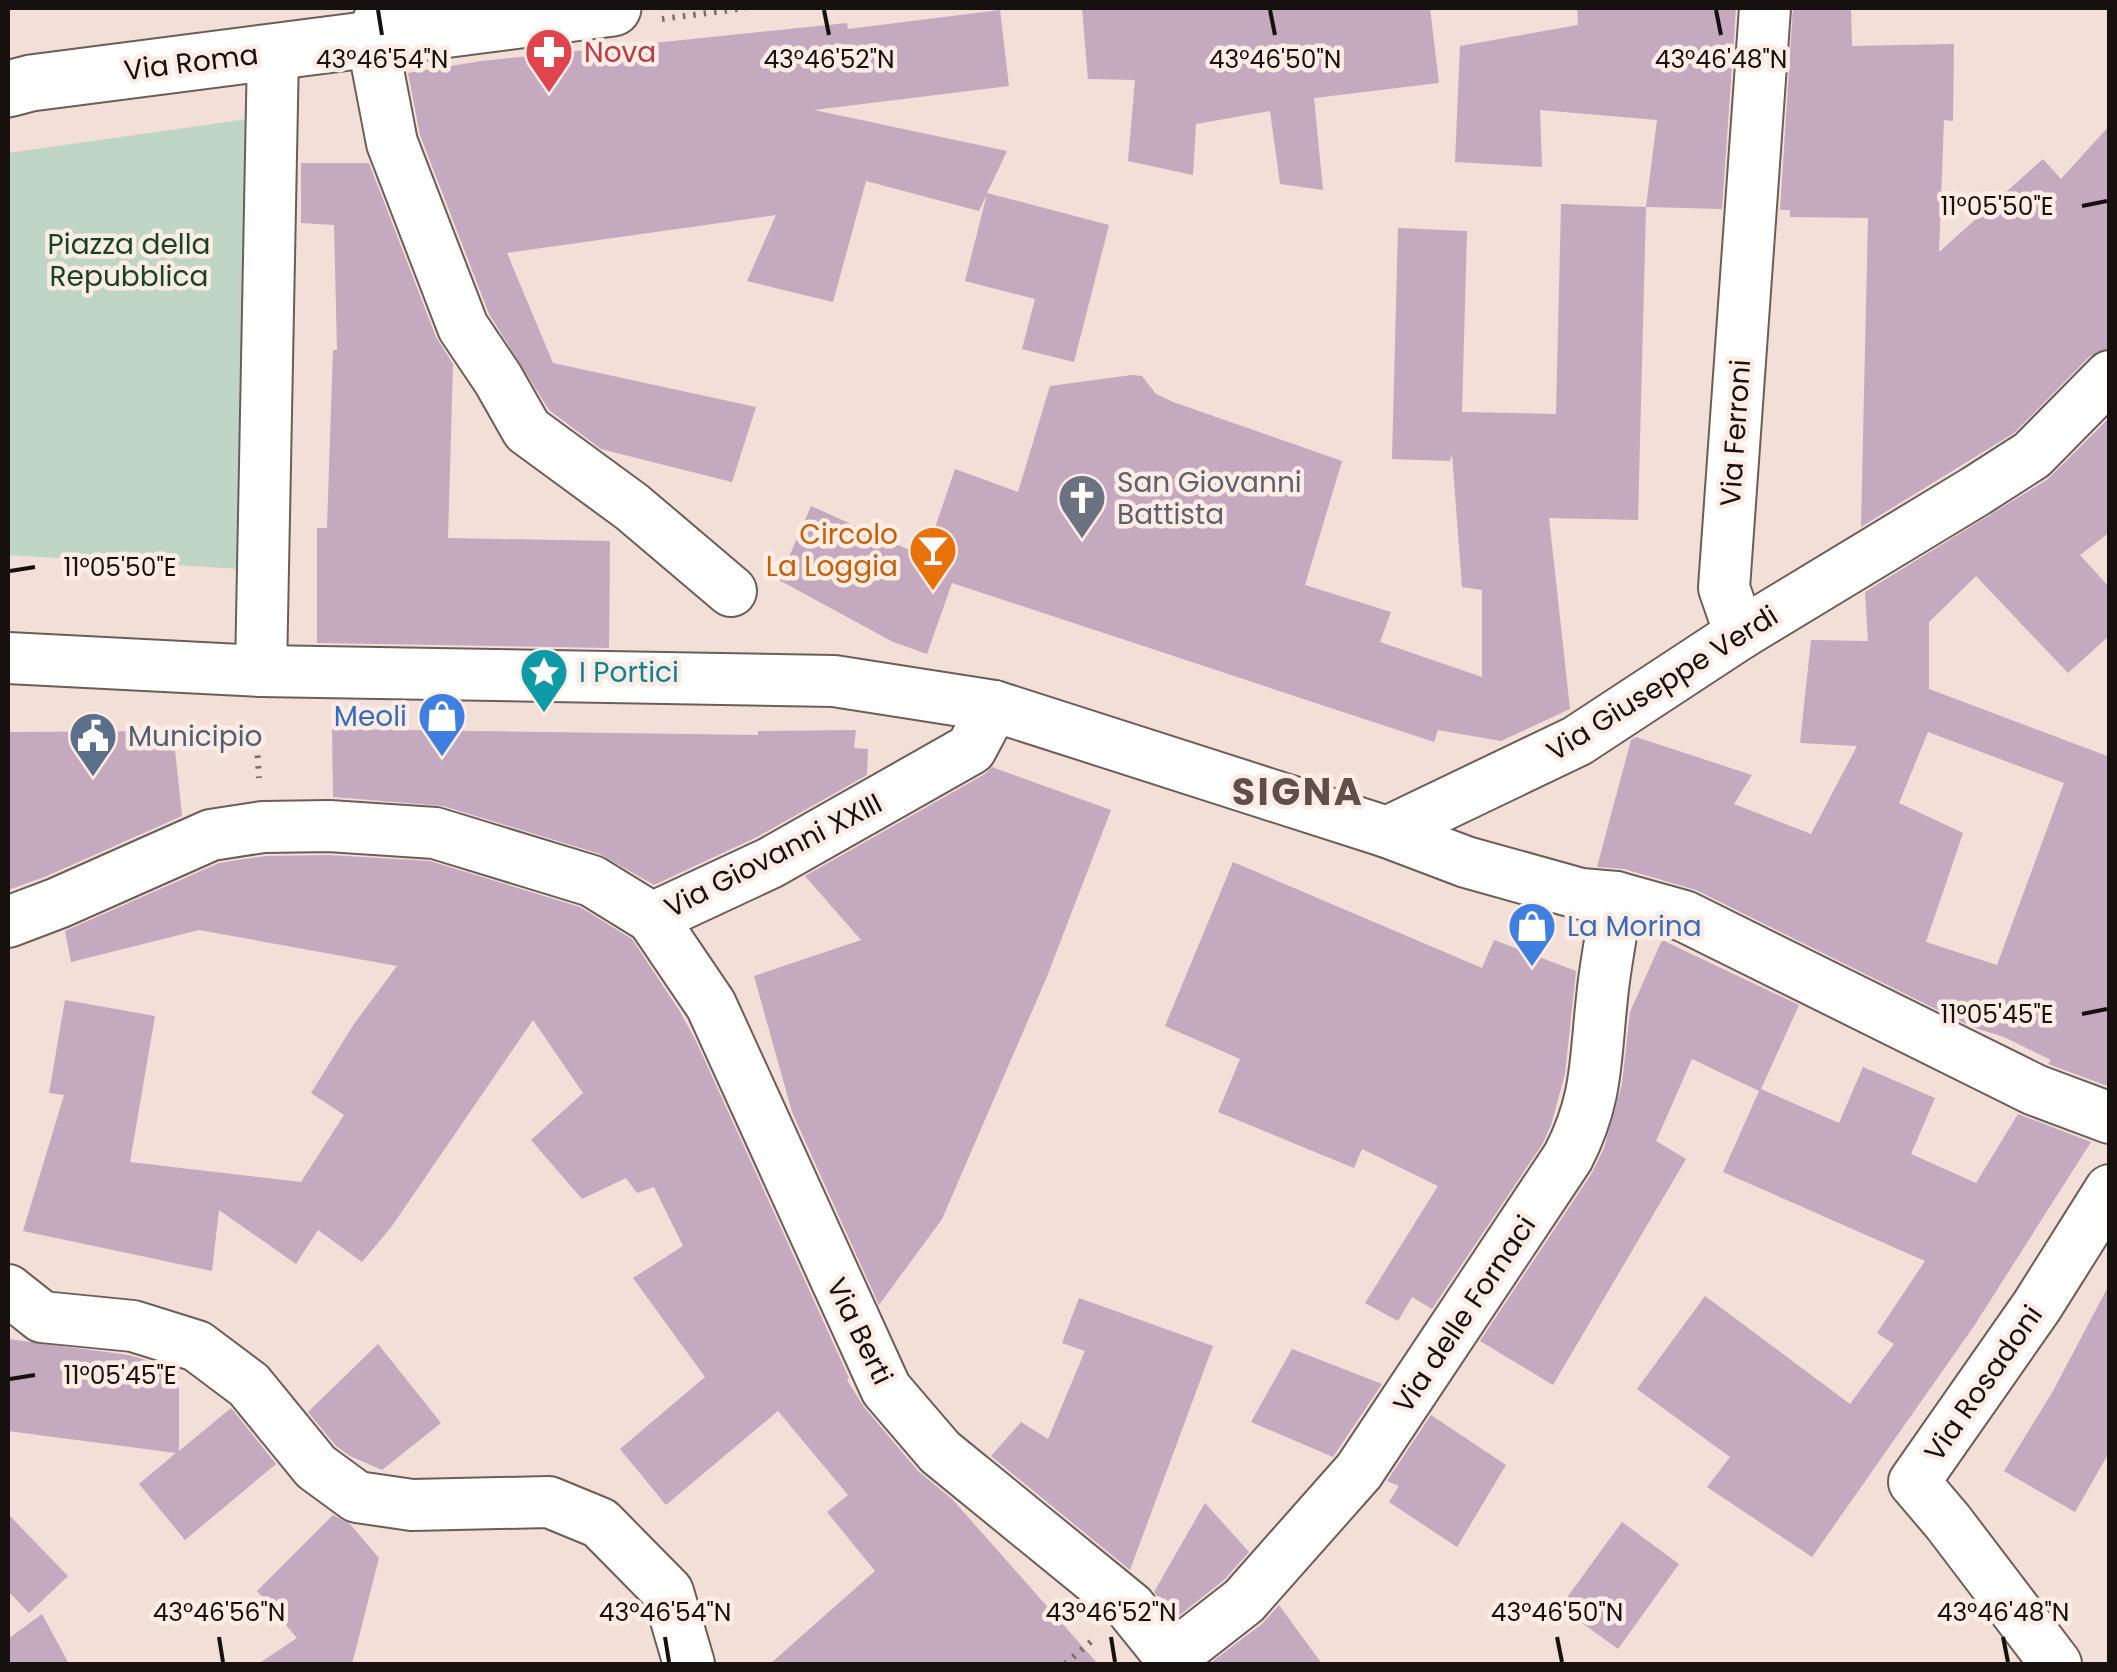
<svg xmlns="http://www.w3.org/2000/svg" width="2117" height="1672" font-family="Poppins,sans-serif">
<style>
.green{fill:#bfd6c4}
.building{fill:#c4a9bf;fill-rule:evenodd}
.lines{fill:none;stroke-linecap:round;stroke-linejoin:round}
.minor-casing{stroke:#6d5d57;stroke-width:54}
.secondary-casing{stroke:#6d5d57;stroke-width:59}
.path{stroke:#7a6e6a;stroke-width:6;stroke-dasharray:2.5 8;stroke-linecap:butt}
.minor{stroke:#fff;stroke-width:50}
.secondary{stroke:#fff;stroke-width:55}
.ticks{fill:none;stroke:#16100e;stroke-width:4}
.labels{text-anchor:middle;stroke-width:9;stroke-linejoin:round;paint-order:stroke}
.health-label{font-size:28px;fill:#be3a42;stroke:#ffece5;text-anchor:start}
.street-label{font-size:28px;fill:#16100e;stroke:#ffece5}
.park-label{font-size:28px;fill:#164526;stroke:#ffece5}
.worship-label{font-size:28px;fill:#5b616d;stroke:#ffece5;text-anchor:start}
.food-label{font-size:28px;fill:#c56008;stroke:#ffece5;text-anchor:end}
.culture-label{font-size:28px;fill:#0d838f;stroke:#ffece5;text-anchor:start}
.shop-label{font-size:28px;fill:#366cbe;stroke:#ffece5;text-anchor:end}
.service-label{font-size:28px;fill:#4e5e75;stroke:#ffece5;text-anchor:start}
.district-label{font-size:38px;font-weight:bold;letter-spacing:2.5px;fill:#5f4f4a;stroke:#ffece5}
.ticks-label{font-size:25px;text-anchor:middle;fill:#16100e;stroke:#ffece5;stroke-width:9;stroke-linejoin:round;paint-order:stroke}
</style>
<rect width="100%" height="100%" fill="#f2dfd8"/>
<!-- green -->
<path class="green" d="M255 118 240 569 8 555V153Z"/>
<!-- building -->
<g class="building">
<path d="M1082 8H1430L1439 83 1314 98 1323 190 1280 184 1270 111 1196 124 1193 175 1128 161 1135 80 1088 79Z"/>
<path d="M1577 8H1736L1722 209 1646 207 1657 120 1540 110 1542 167 1455 162 1460 46 1578 25Z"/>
<path d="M1793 8H1851L1852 46 1954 44 1953 121 1944 120 1939 252 2043 159 2061 179 2110 125V348L2090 356 2014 433 1861 527 1868 218 1790 217V210H1780Z"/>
<path d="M1000 10 1009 86 814 110 1007 151 987 193 1109 225 1074 362 1022 349 1035 299 965 281 987 194 979 211 866 181 833 302 747 281 776 215 507 253 553 363 756 407 732 482 601 449 549 410 489 314 420 135 408 73 481 61 847 23 848 29Z"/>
<path d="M301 163H369L436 337 453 364 448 538 610 541 609 648 317 643V528H327L333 350H337L334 225 301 223Z"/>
<path d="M1561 204 1646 207 1638 520 1549 518 1570 709 1501 741 1438 730 1434 742 952 583 927 654 893 642 779 580 811 506 925 557 955 469 1018 492 1050 386 1132 375 1142 376 1156 394 1173 402 1342 461 1305 585 1391 612 1380 642 1482 677V590L1462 587 1452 454 1450 461 1392 459 1398 228 1467 231 1462 412 1556 414Z"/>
<path d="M2110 417V532L2080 555 2110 588V635L2068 673 1976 576 1929 622V689L2110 757V1087L2048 1064 2051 1060 2004 1037 1972 1027 1696 890 1624 869 1597 867 1631 740 1636 737 1752 775 1734 804 1811 834 1857 746 1800 743 1811 640 1868 641 1865 592 2048 479ZM1928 732 2064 783 1997 965 1926 942 1963 833 1899 803Z"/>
<path d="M332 729 758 735V731L856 730 854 748 868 749 867 775 757 837 654 885 600 854 443 806 333 797Z"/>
<path d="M173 731 182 816 47 876 8 890V732Z"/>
<path d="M992 767 1111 810 1046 979 942 1219 879 1305 792 1112 754 976 861 940 805 876 985 774Z"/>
<path d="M328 855 430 861 580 907 632 939 679 1010 696 1041 849 1378 847 1380 864 1407 918 1471 952 1499 1098 1664H770L875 1571 827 1512 848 1495 778 1411 666 1505 620 1449 705 1377 633 1278 683 1246 654 1187 637 1193 626 1178 582 1199 531 1140 583 1093 533 1020 392 1226 362 1262 318 1230 296 1264 219 1210 212 1271 23 1231 64 1095 49 1093 65 1000 155 1016 130 1162 301 1182 344 1115 311 1093 354 1024 397 966 199 930 71 962 65 931 219 863 265 856Z"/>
<path d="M1233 862 1482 968 1494 940 1576 971 1565 1074 1551 1125 1543 1143 1432 1309 1412 1297 1398 1321 1365 1303 1438 1186 1362 1149 1354 1168 1218 1112 1240 1059 1165 1026Z"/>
<path d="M1662 940 1799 1005 1761 1089 1839 1123 1863 1067 1935 1098 1911 1154 1976 1183 2018 1114 2091 1142 1974 1326 1812 1557 1707 1487 1730 1457 1637 1389 1705 1296 1850 1404 1894 1344 1877 1333 1925 1261 1723 1172 1759 1091 1692 1059 1656 1141 1686 1159 1553 1385 1480 1341 1592 1173 1604 1148 1622 1084 1630 1012Z"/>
<path d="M2110 1283V1451L2075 1512 2004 1471 2053 1391Z"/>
<path d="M1079 1298 1213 1346 1130 1570 991 1456 1021 1422 1048 1439 1085 1351 1062 1343Z"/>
<path d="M8 1339 129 1355 179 1370V1451L231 1408 276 1464 185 1540 139 1484 176 1453 8 1431Z"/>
<path d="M378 1344 441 1423 382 1470 350 1456 336 1446 308 1412Z"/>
<path d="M1292 1349 1382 1384 1333 1457 1251 1422Z"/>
<path d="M1431 1415 1506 1465 1457 1547 1389 1502 1399 1486 1387 1481Z"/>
<path d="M1205 1503 1249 1552 1224 1580 1176 1618 1154 1592Z"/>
<path d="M8 1514 68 1576 29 1613 8 1591Z"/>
<path d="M333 1515 350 1524 379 1558 352 1664H258L297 1638 257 1591Z"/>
<path d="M1622 1522 1679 1564 1618 1649 1560 1607Z"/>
<path d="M1279 1605 1322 1664H1209L1262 1624Z"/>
<path d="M42 1614 69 1664H8V1639Z"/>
</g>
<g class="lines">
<!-- minor casing -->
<g class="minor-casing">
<g id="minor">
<path d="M383 8 372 39 392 143 463 327 498 379 527 430 632 507 731 591"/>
<path d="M1740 634 1724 588 1765 8"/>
<path d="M8 658 261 671 834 681 994 706 1387 832 1466 862 1581 894 1616 897 1684 916 2035 1090 2110 1118"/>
<path d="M261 671 273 52"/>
<path d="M1387 832 1577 741 1740 634 1976 491 2032 455 2110 376"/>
<path d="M652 918 711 1005 886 1389 940 1452 1130 1607 1171 1658 1172 1664"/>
<path d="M8 922 58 903 211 835 263 827 329 826 435 833 592 881 652 918 770 863 971 749 994 706"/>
<path d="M8 1290 42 1317 133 1326 197 1346 249 1385 316 1467 357 1497 412 1505 549 1502 600 1523 668 1592 689 1664"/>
<path d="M1171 1658 1244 1601 1359 1471 1568 1157C1598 1099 1595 1060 1602 998 1605 964 1613 931 1616 897"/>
<path d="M2056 1664 1948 1522 1914 1482 2037 1306 2110 1190"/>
</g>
</g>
<!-- secondary casing -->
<g class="secondary-casing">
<path id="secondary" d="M8 89 31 83 613 8"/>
</g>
<!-- path -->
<g class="path">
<path d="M662 19 746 8"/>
<path d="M257 745 259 778"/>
<path d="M1065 1664 1094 1639"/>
</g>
<!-- minor -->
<use href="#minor" class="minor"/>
<!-- secondary -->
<use href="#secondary" class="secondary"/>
</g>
<!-- ticks -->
<path class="ticks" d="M378 10 382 35M824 10 829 35M1270 10 1275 35M1716 10 1721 35M2082 206 2107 201M10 571 35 567M2082 1014 2107 1009M10 1379 35 1375M219 1637 223 1662M665 1637 669 1662M1111 1637 1115 1662M1557 1637 1562 1662M2003 1637 2008 1662"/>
<!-- icons -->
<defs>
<g id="pharmacy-pin" transform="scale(2.5)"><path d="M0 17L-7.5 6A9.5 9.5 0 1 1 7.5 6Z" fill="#e0444e" stroke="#ffece5"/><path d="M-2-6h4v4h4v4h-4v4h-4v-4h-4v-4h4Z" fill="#fff"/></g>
<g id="church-pin" transform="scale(2.5)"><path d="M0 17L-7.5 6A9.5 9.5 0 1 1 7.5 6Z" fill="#6b7280" stroke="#ffece5"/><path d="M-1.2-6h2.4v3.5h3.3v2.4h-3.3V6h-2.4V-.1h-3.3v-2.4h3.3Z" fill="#fff"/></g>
<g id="bar-pin" transform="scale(2.5)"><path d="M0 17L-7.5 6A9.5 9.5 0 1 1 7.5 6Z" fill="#e8710a" stroke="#ffece5"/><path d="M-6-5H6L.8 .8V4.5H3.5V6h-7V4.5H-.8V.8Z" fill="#fff"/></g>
<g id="sight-pin" transform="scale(2.5)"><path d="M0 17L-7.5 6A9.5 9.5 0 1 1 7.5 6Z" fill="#0f9aa8" stroke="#ffece5"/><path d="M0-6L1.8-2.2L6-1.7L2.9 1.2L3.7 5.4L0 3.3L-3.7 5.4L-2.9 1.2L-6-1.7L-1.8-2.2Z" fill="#fff"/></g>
<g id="shop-pin" transform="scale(2.5)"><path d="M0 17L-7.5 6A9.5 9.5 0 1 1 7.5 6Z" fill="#3f7fe0" stroke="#ffece5"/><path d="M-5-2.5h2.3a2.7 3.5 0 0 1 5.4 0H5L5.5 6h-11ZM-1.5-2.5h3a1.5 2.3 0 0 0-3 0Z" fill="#fff"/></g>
<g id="civic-pin" transform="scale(2.5)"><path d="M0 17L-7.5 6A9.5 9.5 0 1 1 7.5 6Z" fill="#5c6f8a" stroke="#ffece5"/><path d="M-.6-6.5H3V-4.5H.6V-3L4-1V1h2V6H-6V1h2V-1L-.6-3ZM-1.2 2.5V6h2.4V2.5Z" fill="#fff"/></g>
</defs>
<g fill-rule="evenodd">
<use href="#pharmacy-pin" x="549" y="52"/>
<use href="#church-pin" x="1082" y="498"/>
<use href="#bar-pin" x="933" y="550"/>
<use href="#sight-pin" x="544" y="672"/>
<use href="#shop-pin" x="442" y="716"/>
<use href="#civic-pin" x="93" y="736"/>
<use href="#shop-pin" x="1532" y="926"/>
</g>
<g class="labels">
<!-- health labels -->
<g class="health-label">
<text x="584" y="62">Nova</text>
</g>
<!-- street labels -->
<g class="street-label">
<text transform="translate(191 62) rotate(-7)" y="10">Via Roma</text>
<text transform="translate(1735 433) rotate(-86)" y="10">Via Ferroni</text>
<text transform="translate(1662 683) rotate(-32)" y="10">Via Giuseppe Verdi</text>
<text transform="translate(773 855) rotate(-27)" y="10">Via Giovanni XXIII</text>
<text transform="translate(1464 1314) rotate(-56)" y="10">Via delle Fornaci</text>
<text transform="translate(860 1331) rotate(64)" y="10">Via Berti</text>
<text transform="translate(1983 1383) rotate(-55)" y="10">Via Rosadoni</text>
</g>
<!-- park labels -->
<g class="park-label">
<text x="129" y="254">Piazza della<tspan x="129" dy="32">Repubblica</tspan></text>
</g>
<!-- worship labels -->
<g class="worship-label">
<text x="1117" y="492">San Giovanni<tspan x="1117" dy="32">Battista</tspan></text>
</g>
<!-- food labels -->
<g class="food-label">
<text x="898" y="544">Circolo<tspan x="898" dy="32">La Loggia</tspan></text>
</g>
<!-- culture labels -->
<g class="culture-label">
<text x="579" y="682">I Portici</text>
</g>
<!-- shop labels -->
<g class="shop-label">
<text x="407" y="726">Meoli</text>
<text x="1567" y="936" text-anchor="start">La Morina</text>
</g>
<!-- service labels -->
<g class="service-label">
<text x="128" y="746">Municipio</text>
</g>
<!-- district labels -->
<g class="district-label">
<text x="1298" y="805">SIGNA</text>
</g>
</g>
<g class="ticks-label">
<text x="382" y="68">43°46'54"N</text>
<text x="829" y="68">43°46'52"N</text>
<text x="1275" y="68">43°46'50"N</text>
<text x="1721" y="68">43°46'48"N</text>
<text x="1997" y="215">11°05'50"E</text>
<text x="120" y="576">11°05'50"E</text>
<text x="1997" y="1023">11°05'45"E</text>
<text x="120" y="1384">11°05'45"E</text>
<text x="219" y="1621">43°46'56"N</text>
<text x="665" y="1621">43°46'54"N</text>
<text x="1111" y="1621">43°46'52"N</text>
<text x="1557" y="1621">43°46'50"N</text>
<text x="2003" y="1621">43°46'48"N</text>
</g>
<!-- border -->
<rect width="2117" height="1672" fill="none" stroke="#16100e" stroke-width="20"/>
</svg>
